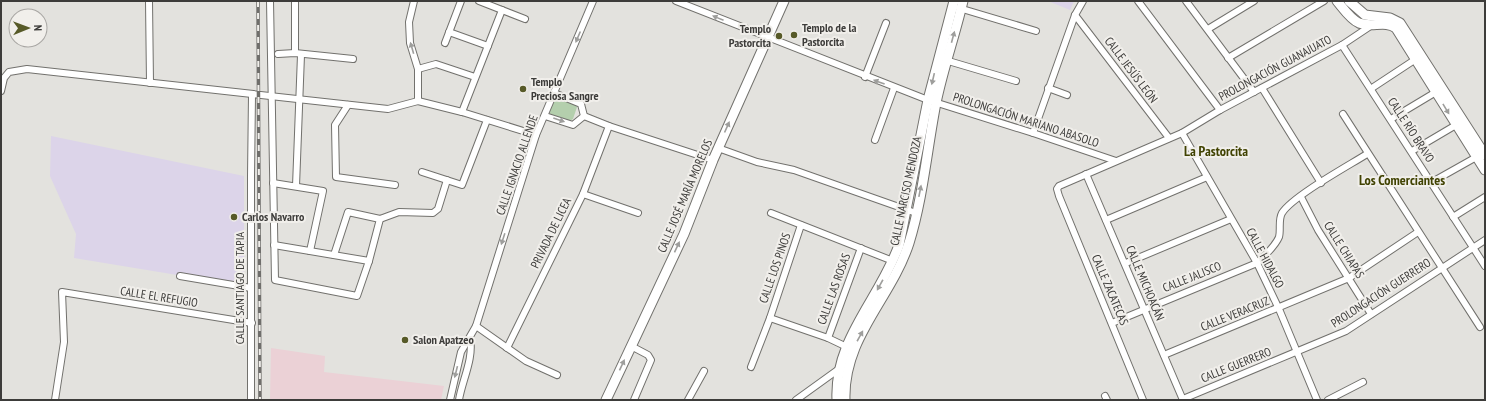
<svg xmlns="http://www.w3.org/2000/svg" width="1486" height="401" font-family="'PT Sans Narrow',sans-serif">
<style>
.industrial{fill:#ebd1d6}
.education{fill:#dcd4e9}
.green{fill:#b4cfad}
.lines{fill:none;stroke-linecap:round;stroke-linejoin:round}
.street-casing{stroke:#72716d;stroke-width:8}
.secondary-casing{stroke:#72716d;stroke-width:11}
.street{stroke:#fff;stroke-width:6}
.secondary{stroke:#fff;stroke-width:9}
.rail-casing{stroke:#6f6e6b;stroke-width:3.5}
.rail{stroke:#f1efeb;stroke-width:2;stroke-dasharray:6;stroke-linecap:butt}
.oneway{fill:#9e9e9c}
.poi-dot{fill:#575a28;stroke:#f1efeb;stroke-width:1.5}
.labels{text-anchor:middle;stroke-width:4;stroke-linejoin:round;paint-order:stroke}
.poi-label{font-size:12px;font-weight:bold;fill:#3d3c3a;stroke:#f1efeb;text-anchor:start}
.street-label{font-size:12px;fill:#3d3c3a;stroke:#f1efeb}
.quarter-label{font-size:14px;font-weight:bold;fill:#414303;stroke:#f1efeb}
</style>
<rect width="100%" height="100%" fill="#e3e2de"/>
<!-- industrial -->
<path class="industrial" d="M271 348 325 356 324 372 444 386 441 400H270Z"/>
<!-- education -->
<g class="education">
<path d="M1048 1H1074L1070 10Z"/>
<path d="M51 136 244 176V286L74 258 76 234 50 176Z"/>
</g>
<!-- green -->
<path class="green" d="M555 98 575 103 577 107 573 119 570 121 550 114 549 110Z"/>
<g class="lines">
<!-- street casing -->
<g class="street-casing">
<g id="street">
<path d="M149 1 150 83"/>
<path d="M270 1 275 280 357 296 369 261 380 219"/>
<path d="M295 1V53"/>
<path d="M414 1 409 22 410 43 418 69V101"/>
<path d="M479 1 525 19"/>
<path d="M676 1 928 100 1033 133 1116 161"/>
<path d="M1138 1 1220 110"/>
<path d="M1186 1 1254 92"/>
<path d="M959 8 1036 31"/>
<path d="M1075 15 1169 138"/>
<path d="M1208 29 1254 1"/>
<path d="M449 32 488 46"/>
<path d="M445 43 461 1"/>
<path d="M1342 45 1485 266"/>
<path d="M278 54 295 53 353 59"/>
<path d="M1228 58 1324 1"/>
<path d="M945 60 1016 81"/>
<path d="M418 69 436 64 475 77"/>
<path d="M865 77 886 23"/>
<path d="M1048 88 1067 95"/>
<path d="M1262 88 1321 183"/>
<path d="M1372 88 1416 59"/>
<path d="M1 91 4 78 9 72 27 69 388 109 418 101"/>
<path d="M418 101 462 112 536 135"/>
<path d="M348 105 335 125 336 177 395 185"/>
<path d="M462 112 502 10"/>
<path d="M1343 114 1480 327"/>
<path d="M545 116 573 125 584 116 581 104 554 93"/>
<path d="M584 116 609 126 713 160"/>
<path d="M1391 119 1436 92"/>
<path d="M1033 133 1075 15 1083 1"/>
<path d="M1182 133 1257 263 1279 309 1317 400"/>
<path d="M875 140 894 88"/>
<path d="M718 148 757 162 794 170 916 213"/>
<path d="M1412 151 1456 125"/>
<path d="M422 172 462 185 487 120"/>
<path d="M1086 174 1183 400"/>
<path d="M1432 182 1480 155"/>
<path d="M273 183 323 191 310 251"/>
<path d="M296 186 301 55"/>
<path d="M583 194 638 213"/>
<path d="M1301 197 1318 230 1371 314"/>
<path d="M771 213 893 261"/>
<path d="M1453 217 1485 197"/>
<path d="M1106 220 1207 177"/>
<path d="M274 245 369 261"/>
<path d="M334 255 348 212 380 219 399 212 433 213 438 209 447 180"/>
<path d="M1126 263 1231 219"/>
<path d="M180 276 251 288"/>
<path d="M770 318 828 338 849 348"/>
<path d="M1112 323 1257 263C1264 256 1275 247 1279 237 1281 230 1278 220 1282 213 1293 196 1348 166 1367 154"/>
<path d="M476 326 526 361 557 375"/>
<path d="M828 338 861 248"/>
<path d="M631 346 648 355 651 360 634 400"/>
<path d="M507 348 583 194 609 126"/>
<path d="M1164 355 1349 278 1418 232"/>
<path d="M751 367 770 318 801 225"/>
<path d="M1105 396 1107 400"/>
<path d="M1183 399 1346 331 1485 240"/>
<path d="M55 400 64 342 62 292 252 323"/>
<path d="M251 400V176L252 95"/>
<path d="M450 400 461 352 476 326 536 135 593 1"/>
<path d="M459 400C462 381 474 358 470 339"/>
<path d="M688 400 704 371"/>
<path d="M796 400 839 369"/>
<path d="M1143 400 1059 196 1057 189 1059 186 1182 133 1220 110 1342 45 1372 25"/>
<path d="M1328 400 1363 382"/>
</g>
</g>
<!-- secondary casing -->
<g class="secondary-casing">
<g id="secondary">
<path d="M1337 1C1343 8 1350 19 1359 23 1372 28 1385 20 1396 28L1485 170"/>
<path d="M1349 1 1365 15 1390 18 1400 23 1485 155"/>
<path d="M606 400 684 234 713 160 784 1"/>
<path d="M837 400C834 339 880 299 899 245L928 100 954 1"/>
<path d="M845 400C843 337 891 299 909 243 923 198 927 149 936 103 943 69 955 35 963 1"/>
</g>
</g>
<!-- street -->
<use href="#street" class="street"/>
<!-- secondary -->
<use href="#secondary" class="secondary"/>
<!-- rail casing -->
<g class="rail-casing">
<path id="rail" d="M258 1 260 400"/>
</g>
<!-- rail -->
<use href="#rail" class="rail"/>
</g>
<!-- one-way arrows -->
<defs><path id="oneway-solid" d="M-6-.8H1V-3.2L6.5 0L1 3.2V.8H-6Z"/></defs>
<g class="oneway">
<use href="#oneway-solid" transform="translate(718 18) rotate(-158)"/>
<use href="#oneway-solid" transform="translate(578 37) rotate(113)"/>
<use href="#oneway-solid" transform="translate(953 37) rotate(-75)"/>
<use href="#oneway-solid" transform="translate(412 48) rotate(-106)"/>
<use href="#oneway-solid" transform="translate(933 79) rotate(103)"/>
<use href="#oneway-solid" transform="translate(879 82) rotate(-160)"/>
<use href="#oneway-solid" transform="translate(1446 109) rotate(59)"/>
<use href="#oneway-solid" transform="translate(559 120) rotate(19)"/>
<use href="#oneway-solid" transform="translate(727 127) rotate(-66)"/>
<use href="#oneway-solid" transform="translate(920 191) rotate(-79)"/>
<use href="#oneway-solid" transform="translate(503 239) rotate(108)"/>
<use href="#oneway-solid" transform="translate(677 247) rotate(-65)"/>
<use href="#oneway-solid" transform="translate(880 285) rotate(119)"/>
<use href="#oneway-solid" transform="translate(860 336) rotate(-61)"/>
<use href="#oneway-solid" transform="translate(622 365) rotate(-65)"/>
<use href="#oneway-solid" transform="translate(456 372) rotate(104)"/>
</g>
<!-- markers -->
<g class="poi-dot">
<circle cx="794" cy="35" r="4"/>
<circle cx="779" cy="36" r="4"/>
<circle cx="523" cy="89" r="4"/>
<circle cx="234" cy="217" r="4"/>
<circle cx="405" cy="340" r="4"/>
</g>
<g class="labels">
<!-- poi labels -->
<g class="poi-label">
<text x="802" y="32">Templo de la<tspan x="802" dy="14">Pastorcita</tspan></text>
<text x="771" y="33" text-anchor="end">Templo<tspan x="771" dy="14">Pastorcita</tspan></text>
<text x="531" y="86">Templo<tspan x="531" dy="14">Preciosa Sangre</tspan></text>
<text x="242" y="221">Carlos Navarro</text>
<text x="413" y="344">Salon Apatzeo</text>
</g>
<!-- street labels -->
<g class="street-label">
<text transform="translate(1275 68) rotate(-28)" y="4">PROLONGACIÓN GUANAJUATO</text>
<text transform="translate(1131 70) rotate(53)" y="4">CALLE JESÚS LEÓN</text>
<text transform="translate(1026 120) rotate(18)" y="4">PROLONGACIÓN MARIANO ABASOLO</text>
<text transform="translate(1411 130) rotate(57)" y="4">CALLE RÍO BRAVO</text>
<text transform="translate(517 165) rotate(-71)" y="4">CALLE IGNACIO ALLENDE</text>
<text transform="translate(906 191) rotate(-78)" y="4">CALLE NARCISO MENDOZA</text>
<text transform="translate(685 196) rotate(-67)" y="4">CALLE JOSÉ MARÍA MORELOS</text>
<text transform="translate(551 233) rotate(-64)" y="4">PRIVADA DE LICEA</text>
<text transform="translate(1344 250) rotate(58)" y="4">CALLE CHIAPAS</text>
<text transform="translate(1265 258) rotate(62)" y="4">CALLE HIDALGO</text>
<text transform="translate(775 268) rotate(-71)" y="4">CALLE LOS PINOS</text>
<text transform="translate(1192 277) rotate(-22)" y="4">CALLE JALISCO</text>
<text transform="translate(1145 283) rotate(67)" y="4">CALLE MICHOACÁN</text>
<text transform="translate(240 288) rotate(-90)" y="4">CALLE SANTIAGO DE TAPIA</text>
<text transform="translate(834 289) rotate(-70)" y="4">CALLE LAS ROSAS</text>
<text transform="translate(1110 290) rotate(67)" y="4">CALLE ZACATECAS</text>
<text transform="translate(1381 293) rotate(-33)" y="4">PROLONGACIÓN GUERRERO</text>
<text transform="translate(159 297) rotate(9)" y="4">CALLE EL REFUGIO</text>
<text transform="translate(1235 314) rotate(-22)" y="4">CALLE VERACRUZ</text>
<text transform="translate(1236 365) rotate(-22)" y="4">CALLE GUERRERO</text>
</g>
<!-- quarter labels -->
<g class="quarter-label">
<text x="1216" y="156">La Pastorcita</text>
<text x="1402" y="185">Los Comerciantes</text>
</g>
</g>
<!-- border -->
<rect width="1486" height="401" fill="none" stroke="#3d3c3a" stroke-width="4"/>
<!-- north arrow -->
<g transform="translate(28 28) rotate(89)"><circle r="19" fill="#f1efeb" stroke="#a9a7a4"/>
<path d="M0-3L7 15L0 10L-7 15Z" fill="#575a28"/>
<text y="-6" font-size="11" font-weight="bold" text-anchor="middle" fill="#3d3c3a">N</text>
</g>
</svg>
